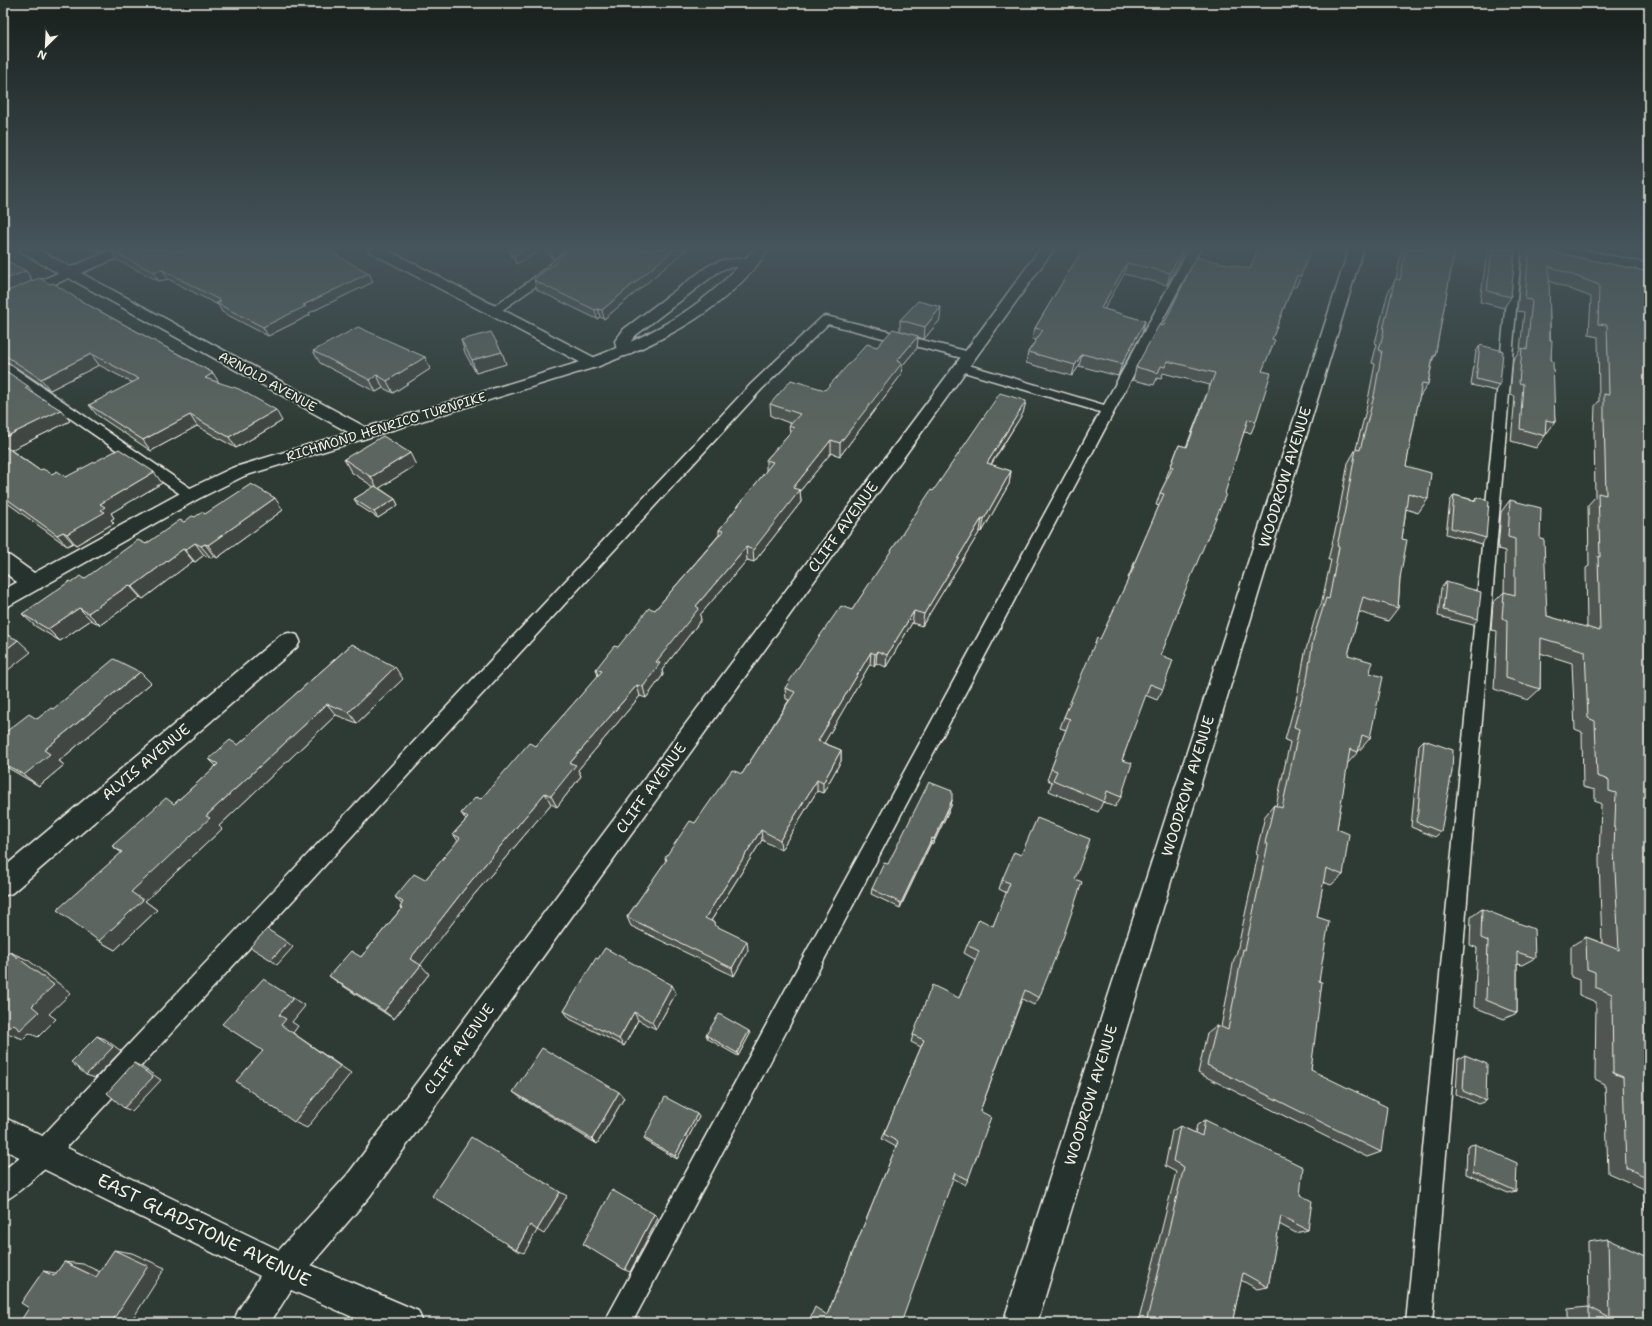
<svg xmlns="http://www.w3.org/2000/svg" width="1652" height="1326" font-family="'Shantell Sans',sans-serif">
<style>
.built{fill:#3c4841}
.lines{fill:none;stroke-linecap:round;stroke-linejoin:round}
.service-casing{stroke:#f4f1e8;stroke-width:3}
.minor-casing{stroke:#f4f1e8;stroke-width:3}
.tertiary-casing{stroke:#f4f1e8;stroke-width:3}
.secondary-casing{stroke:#f4f1e8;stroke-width:3}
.service{fill:#26332d;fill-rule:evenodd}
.minor{fill:#26332d;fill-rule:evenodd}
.tertiary{fill:#26332d;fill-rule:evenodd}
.secondary{fill:#26332d;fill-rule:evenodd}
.wall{fill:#4f5751;stroke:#f4f1e8}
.shaded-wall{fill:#404742;stroke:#f4f1e8}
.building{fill:#5c655e;stroke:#f4f1e8}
.labels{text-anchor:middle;stroke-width:3.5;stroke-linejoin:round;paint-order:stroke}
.far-street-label{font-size:13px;fill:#f4f1e8;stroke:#26332d}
.street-label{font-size:15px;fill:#f4f1e8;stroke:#26332d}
.near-street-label{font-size:18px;fill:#f4f1e8;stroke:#26332d}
</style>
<rect width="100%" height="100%" fill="#2e3b34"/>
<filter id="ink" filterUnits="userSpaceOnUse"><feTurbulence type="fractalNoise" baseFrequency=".025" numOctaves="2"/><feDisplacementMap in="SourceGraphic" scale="8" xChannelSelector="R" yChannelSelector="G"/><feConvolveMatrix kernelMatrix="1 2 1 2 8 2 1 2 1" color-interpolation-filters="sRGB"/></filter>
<g filter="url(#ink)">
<!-- built -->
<path class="built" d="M1378 249 1523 250V280Z"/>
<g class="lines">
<!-- service casing -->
<g class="service-casing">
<g id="service">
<path d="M569 249H581L539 284 498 313H490L488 311 490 309 531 280Z"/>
<path d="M1189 249H1200L632 1323H604L1100 412 957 370 955 367 957 364H965L1104 405Z"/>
<path d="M1511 249H1521L1432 1323H1406Z"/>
<path d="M826 316 974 353 976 356 974 359 970 360 828 324 761 390 53 1162C40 1172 17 1196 3 1201V1171L35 1144 751 384 822 317Z"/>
<path d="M3 362 7 363 196 492 198 495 196 498 191 500 186 498 3 372Z"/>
</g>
</g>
<!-- minor casing -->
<g class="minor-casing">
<g id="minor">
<path d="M19 249H37L71 267 114 249H134L132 252 81 273 369 429 372 433 369 437 363 439 357 437 69 278 3 306V296L58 273 21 252Z"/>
<path d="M368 249H386L599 360 601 363 599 366 593 368 587 366 370 252Z"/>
<path d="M1040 249H1054L370 1196 311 1265 418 1311 423 1323H366L291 1290 270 1323H233L238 1311 260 1276 3 1149V1117L279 1250 348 1174 964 353Z"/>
<path d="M1349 249H1363L1037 1323H1003Z"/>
<path d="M752 258 757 259 759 262 757 265 726 268 718 272 636 335 631 341 633 351 631 354 625 356 619 354 617 351 615 341 624 329 708 266 723 260Z"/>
<path d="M3 554 10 556 41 578 44 583 41 588C26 593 15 580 3 571Z"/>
<path d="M289 633 297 635 300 641 297 647 12 893 3 896V868L281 635Z"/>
</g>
</g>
<!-- tertiary casing -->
<g class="tertiary-casing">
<path id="tertiary" d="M754 249H769C728 309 664 341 599 366L244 476 198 499 10 605 3 608V590L184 491 232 468 587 360C657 333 705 307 754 249Z"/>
</g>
<!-- secondary casing -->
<g class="secondary-casing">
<path id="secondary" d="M1552 249H1580L1649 264V272L1559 253 1554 252Z"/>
</g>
<!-- service -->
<use href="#service" class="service"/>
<!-- minor -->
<use href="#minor" class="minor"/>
<!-- tertiary -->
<use href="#tertiary" class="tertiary"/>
<!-- secondary -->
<use href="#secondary" class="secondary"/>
</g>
<!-- wall -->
<g class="wall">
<path d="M91 249H110L102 252 99 251 96 252Z"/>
<path d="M508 249H543L516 264Z"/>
<path d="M546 249H566L553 260Z"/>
<path d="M687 249 604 319 600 317 597 319 537 290V288H536L534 279 557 262V261Z"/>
<path d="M1258 249 1301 276 1296 287H1292L1272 339 1262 371 1256 421 1251 433 1244 432 1177 610 1161 655 1163 689 1157 700 1145 695 1122 760 1121 797 1115 807 1103 802 1098 812 1049 791 1052 782 1047 780 1066 730 1060 728 1064 717 1129 578H1128L1133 566 1159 506 1156 505 1160 493 1167 479 1166 478 1179 445 1186 447 1210 385 1163 373 1161 379 1157 378 1154 385 1133 380 1136 367 1163 326 1250 269Z"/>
<path d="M1402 249H1455L1435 356 1433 359 1428 384 1419 398 1406 466 1428 499 1418 513 1406 509 1402 539 1400 578 1398 608 1388 621 1359 612 1348 655 1370 673V738L1359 751 1358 750V752L1347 764 1337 829 1343 875 1331 885 1323 882 1317 917 1319 981 1311 1070 1381 1152 1367 1157 1198 1073 1207 1033 1217 1025 1221 1027 1234 959 1236 956 1258 855 1256 854 1265 816 1274 805 1276 806 1290 742 1285 740 1298 692 1305 653 1317 611 1321 605 1331 560H1328L1337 523 1348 463 1356 449 1366 410 1375 364 1372 363 1377 344 1375 343 1388 292 1396 279Z"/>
<path d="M1489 249H1515L1511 297 1504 308 1480 302 1487 251Z"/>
<path d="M1528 249H1539L1649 272V1211L1645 1210 1644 1189 1608 1173 1605 1084 1595 1079 1596 1002 1579 995V980L1571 977V946L1586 937 1602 943 1599 860 1601 804 1595 801V790L1583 787 1582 732 1575 729 1572 663 1540 653V689L1528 700 1494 689 1497 631 1491 630 1493 603 1504 592 1505 551 1498 549 1501 512 1510 500 1540 539 1547 616 1587 628 1586 568 1589 566 1588 505 1595 497 1594 430 1595 406 1599 401 1598 337 1589 335 1591 297 1549 281 1551 360 1555 422 1536 448 1511 441 1515 396 1510 395 1513 360 1520 350 1524 312 1517 311 1522 259Z"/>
<path d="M111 251 174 252 180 251 369 273 373 282 309 313 310 315 268 336 222 312 218 305 168 279 159 281 117 260Z"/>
<path d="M1183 253 1167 285 1124 274 1104 309 1145 321 1142 333 1118 376 1079 366 1072 376 1026 363 1028 352 1036 340 1032 339 1035 328 1074 263Z"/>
<path d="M3 259 26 271 33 281 81 301 213 373 219 383 282 421 236 448 197 426 151 451 97 415 89 405 133 383 99 365 50 390 8 362 3 361Z"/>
<path d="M900 320H940L924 339 918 337 917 348 902 366 901 375 840 456 831 453 800 491 801 502 754 562 747 560 700 615 701 620 662 670 663 675 646 698 640 696 578 770 581 776 557 807 551 804 473 896 420 965 429 974 394 1019 340 984 329 976 361 957 401 909 400 907 402 905 395 897 425 880 458 841 453 834 466 820 461 813 481 799 536 746 598 676 596 669 655 610 719 535V530L766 471V460L790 433 789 426 792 424 771 416 770 404 825 390 877 347 900 331Z"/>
<path d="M461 340 502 352 506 364 476 373 465 353Z"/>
<path d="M1480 345 1500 385 1496 391 1471 385 1476 352Z"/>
<path d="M313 351 425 357 430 369 393 393 383 388 376 392 320 363Z"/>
<path d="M3 369 70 421 11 450 39 470 52 474 66 477 162 483 111 513 114 518 111 520 114 523 76 545 73 543 67 546 3 500Z"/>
<path d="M1026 401 1023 413 991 465 1011 471 1009 484 982 532 980 531 922 626 912 623 886 667 876 663 874 666 870 664 824 743 841 750V761L823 793 817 791 781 850 762 840 711 921 715 923 716 926 748 950 734 976 631 926 627 917 666 861 665 858 695 823 742 774 789 700 786 699 785 688 852 610 933 491Z"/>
<path d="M344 459 416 465 379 488 395 499 398 505 378 518 358 505 354 499 374 487 351 472Z"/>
<path d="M1454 495 1474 500 1477 497 1486 538 1481 544 1446 534 1450 501Z"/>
<path d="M283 510 217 558 214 556 211 558 204 555 195 562 193 561 143 599 140 597 100 625 91 620 60 641 35 626 22 614 72 582 84 579 184 522 205 514Z"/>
<path d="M1446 582 1478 619 1473 625 1438 616 1441 588Z"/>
<path d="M352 644 403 679 357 723 336 715 219 826 222 829 145 901 157 910 115 950 99 941 122 853 112 846 174 804 216 766 209 759 238 745Z"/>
<path d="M140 672 151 683 59 761 64 765 39 786 3 765V734L37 719 53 709Z"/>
<path d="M1424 740 1441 832 1435 837 1411 827 1419 745Z"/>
<path d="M952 800 951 806 933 844 931 843 900 908 871 894 872 889 888 864Z"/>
<path d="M1075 879 1039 998 1034 1005 1022 999 980 1111 968 1180 965 1185 953 1178 827 1315 896 1147 882 1139 884 1134 921 1047 911 1042 913 1035 959 998 976 960 964 953 967 945 993 926 1007 893 999 889 1002 880Z"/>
<path d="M1482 909 1535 958 1522 965 1517 964V1013L1504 1019 1474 1007 1477 948 1470 945 1471 917Z"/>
<path d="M598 959 676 993 656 1029 638 1020 624 1046 570 1019 564 1011Z"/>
<path d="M750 1034 738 1056 708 1039 706 1035Z"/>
<path d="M1465 1055 1486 1101 1478 1104 1456 1094 1458 1059Z"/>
<path d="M513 1092 624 1098 597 1144 521 1098Z"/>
<path d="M699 1117 677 1159 646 1141 644 1138Z"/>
<path d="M1205 1120 1300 1195 1308 1230 1296 1233 1279 1224 1268 1287 1257 1289 1241 1280 1232 1323H1138L1147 1288 1176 1172 1165 1166 1172 1131 1180 1126 1195 1133 1197 1125Z"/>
<path d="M1475 1144 1516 1191 1508 1193 1466 1174 1467 1146Z"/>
<path d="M1608 1239 1649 1323H1568V1309L1588 1307 1589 1308 1588 1242Z"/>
</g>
<!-- shaded-wall -->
<g class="shaded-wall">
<path d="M94 249H98L99 251 96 252Z"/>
<path d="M100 249H110L102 252Z"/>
<path d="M525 249H543L516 264 514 256Z"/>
<path d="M554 249H566L553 260 551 251Z"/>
<path d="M675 249H687L604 319 602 310Z"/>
<path d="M1183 249H1184L1183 253 1167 285 1170 273Z"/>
<path d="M1127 263 1124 274 1098 320 1101 308Z"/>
<path d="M163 270 168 279 159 281 153 272Z"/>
<path d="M26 271 33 282 3 294V280Z"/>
<path d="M369 273 373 282 309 313 310 315 268 336 263 327 303 305Z"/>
<path d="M941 307 940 320 924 339 925 327Z"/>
<path d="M598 309 600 317 597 319 595 310Z"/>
<path d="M1145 321 1142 333 1118 376 1122 364Z"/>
<path d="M918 336 917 348 902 366 901 375 840 456V443L897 361Z"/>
<path d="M502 352 506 364 476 373 472 360Z"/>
<path d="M91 354 99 365 50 390 41 379Z"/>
<path d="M1082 354 1079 366 1072 376 1075 365Z"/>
<path d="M425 357 430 369 393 393 387 381Z"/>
<path d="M213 373 220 384 205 378Z"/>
<path d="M377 375 383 388 376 392 370 380Z"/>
<path d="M28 386 37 397 25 388Z"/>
<path d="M1026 401 1023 413 984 475 987 463Z"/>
<path d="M61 410 70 421 7 452 3 447V438Z"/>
<path d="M276 410 282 421 236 448 229 437Z"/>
<path d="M190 415 197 426 151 451 143 440Z"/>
<path d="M831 440V453L800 491 801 502 754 562 753 550 793 488Z"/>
<path d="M410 453 416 465 378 489 371 477Z"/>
<path d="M1011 471 1009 484 982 532 984 519Z"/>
<path d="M154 472 162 483 111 513 114 518 111 520 114 523 76 545 67 534 101 510 100 504Z"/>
<path d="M275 498 283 510 217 558 208 545Z"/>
<path d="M395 499 398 505 378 518 374 512Z"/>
<path d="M982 518 980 531 922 626 924 614Z"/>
<path d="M63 532 73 543 67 546 57 535Z"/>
<path d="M195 543 204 555 195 562 185 550Z"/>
<path d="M205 544 214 556 211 558 201 546Z"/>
<path d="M746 547 747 560 700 615 701 620 662 670 663 675 646 698 643 687 656 662 696 606Z"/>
<path d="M183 549 193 561 143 599 132 587Z"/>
<path d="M129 585 140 597 100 625 88 613Z"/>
<path d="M79 608 91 620 60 641 48 629Z"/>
<path d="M914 611 912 623 886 667 887 655Z"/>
<path d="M18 640 31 652 3 674V652Z"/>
<path d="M877 651 876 663 874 666 875 654Z"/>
<path d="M871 652 870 664 819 752 818 741Z"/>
<path d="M395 667 403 679 357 723 349 712Z"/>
<path d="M140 672 151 683 59 761 64 765 39 786 24 775 44 750Z"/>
<path d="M637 685 640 696 578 770 581 776 557 807 551 796 570 763Z"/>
<path d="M327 704 336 715 219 826 222 829 145 901 157 910 115 950 99 941 131 892 206 816Z"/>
<path d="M841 750V761L823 793V783Z"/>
<path d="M817 780V791L781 850 780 840Z"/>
<path d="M545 793 551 804 473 896 419 967 410 959 466 887Z"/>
<path d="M952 800 951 806 933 844 934 839Z"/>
<path d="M761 830 762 840 707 927 705 918Z"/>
<path d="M932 838 931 843 900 908 901 903Z"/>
<path d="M747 941 748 950 734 976 732 968Z"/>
<path d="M287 942 293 947 277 965 271 960Z"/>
<path d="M10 952 28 960 71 993 49 1014 56 1019 38 1037 29 1033 23 1039 4 1032 32 1006Z"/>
<path d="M421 965 429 974 394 1019 384 1011Z"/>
<path d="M672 985 676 993 656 1029 652 1022Z"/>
<path d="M293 998 305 1006 292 1022 298 1026 293 1033 351 1073 307 1128 294 1122 279 1015Z"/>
<path d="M634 1012 638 1020 624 1046 619 1039Z"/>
<path d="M749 1031 750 1034 738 1056 737 1053Z"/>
<path d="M97 1036 105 1039 121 1051 95 1078 86 1075Z"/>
<path d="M134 1063 142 1067 161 1080 132 1111 124 1108Z"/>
<path d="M619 1092 624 1098 597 1144 592 1139Z"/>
<path d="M697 1114 699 1117 677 1159 675 1156Z"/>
<path d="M560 1192 567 1196 544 1234 537 1230Z"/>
<path d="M654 1214 658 1218 630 1272 625 1270Z"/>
<path d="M530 1225 538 1229 524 1253 516 1250Z"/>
<path d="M114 1250 132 1253 165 1268 130 1323H111Z"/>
<path d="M64 1262 83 1264 115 1279 96 1277Z"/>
<path d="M43 1271 63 1274 54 1276Z"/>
</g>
<!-- building -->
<g class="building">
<path d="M115 249H168L174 252 178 250 180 251 183 249H325L369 273 303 305 306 306 263 327 216 303 221 301 163 270 153 272 111 251Z"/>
<path d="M510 249H525L514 256Z"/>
<path d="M571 249H675L602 310 598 309 595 310 535 281H536L534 279 557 262V261Z"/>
<path d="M1084 249H1183L1170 273 1127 263 1101 308 1145 321 1122 364 1082 354 1075 365 1028 352 1043 330 1035 328 1074 263Z"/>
<path d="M1258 249H1311L1301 276 1297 275 1272 339 1275 340 1262 371 1271 373 1256 421 1248 419 1225 493 1226 494 1177 610 1178 611 1161 655 1173 660 1163 689 1150 684 1122 760 1132 763 1121 797 1107 791 1104 802 1053 780 1057 771 1051 769 1070 719 1064 717 1097 638 1100 639 1134 567 1133 566 1164 494 1160 493 1173 467 1171 466 1179 445 1187 447 1215 373 1167 361 1165 367 1161 366 1158 373 1136 367 1159 325 1163 326 1196 257 1250 269Z"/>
<path d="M1406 249H1455L1435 356H1433L1428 384 1422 383 1406 466 1431 473 1428 499 1408 493 1402 539 1407 540 1400 578 1398 608 1363 597 1348 655 1372 662 1370 673 1383 677 1370 738 1362 735 1358 752 1350 749 1337 829 1349 834 1343 875 1326 868 1317 917 1329 921 1319 981 1322 982 1311 1070 1387 1107 1381 1152 1207 1065 1217 1025 1228 1030 1243 949 1245 950 1268 844 1265 843 1274 805 1282 808 1299 729 1294 727 1307 679 1313 640 1326 598 1329 599 1339 547 1337 546 1345 510 1356 449 1360 450 1374 396 1382 351 1379 350 1384 330H1383L1395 279 1400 280Z"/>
<path d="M1492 249H1515L1511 297 1487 291Z"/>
<path d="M1529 249H1539L1649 272V1178L1626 1168 1623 1077 1613 1073 1612 994 1595 987V972L1587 969 1586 937 1619 950 1614 850 1616 793 1609 791V780L1597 776 1595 721 1588 718 1585 651 1541 638 1540 689 1506 678 1507 620 1502 618 1504 592 1515 595V539L1508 537 1510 500 1541 508 1540 539 1544 540 1547 616 1600 631 1598 556 1600 557 1598 493 1606 495 1604 417V394L1609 395 1607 325 1598 324 1599 285 1549 266 1550 340H1552L1551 360 1553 361 1555 422 1546 420 1545 436 1520 429 1523 384 1519 383 1522 348 1527 350 1532 300 1525 299Z"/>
<path d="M3 259 26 271 3 280Z"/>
<path d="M39 278 50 284 53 283 81 301 213 373 205 378 239 389 276 410 229 437 190 415 143 440 89 405 139 379 91 354 41 379 3 354V293Z"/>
<path d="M918 301 941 307 925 327 900 320Z"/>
<path d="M358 327 425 357 387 381 377 375 370 380 313 351Z"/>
<path d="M893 329 918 336 897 361 902 363 840 443 831 440 793 488 800 490 753 550 746 547 696 606 699 608 656 662 660 663 643 687 637 685 570 763 576 765 551 796 545 793 466 887 410 959 421 965 384 1011 329 976 351 951 361 957 402 908 400 907 403 902 395 897 414 874 425 880 460 838 453 834 468 818 461 813 476 797 481 799 529 743 536 746 602 671 596 669 614 646 618 647 649 608 655 610 723 531 719 530 773 462 766 460 794 428 789 426 800 414 770 404 791 380 825 390 867 344 877 347Z"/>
<path d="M491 332 502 352 472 360 461 340Z"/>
<path d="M1480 345 1503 351 1500 385 1476 379Z"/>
<path d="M3 369 28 386 25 388 61 410 3 438Z"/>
<path d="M1000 393 1026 401 987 463 1011 471 984 519 982 518 924 614 914 611 887 655 877 651 875 654 871 652 818 741 841 750 823 783 817 780 780 840 761 830 705 918 715 923 714 925 747 941 732 968 627 917 667 859 665 858 690 821 695 823 732 770 742 774 795 692 785 688 805 657 841 606 852 610 931 490 933 491Z"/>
<path d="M383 436 410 453 371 477 344 459Z"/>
<path d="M3 445 39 470 43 469 52 474 57 471 66 477 119 449 154 472 100 504 105 507 101 510 105 512 67 534 63 532 57 535 3 496Z"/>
<path d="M251 484 275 498 208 545 205 544 201 546 195 543 185 550 183 549 132 587 129 585 88 613 79 608 48 629 22 614 70 581 72 582 80 576 84 579 138 540 146 544 180 520 184 522 192 516 195 517 202 512 205 514Z"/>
<path d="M375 486 395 499 374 512 354 499Z"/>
<path d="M1454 495 1476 501 1477 497 1489 501 1486 538 1451 528Z"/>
<path d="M1446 582 1481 592 1478 619 1443 610Z"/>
<path d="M3 633 18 640 3 652Z"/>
<path d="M352 644 395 667 349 712 327 704 206 816 210 818 131 892 143 900 99 941 57 910 122 852 112 846 166 798 174 804 218 764 209 759 230 740 238 745Z"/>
<path d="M114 659 140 672 44 750 50 754 24 775 3 763V734L29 714 37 719 51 708 53 709Z"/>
<path d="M1424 740 1453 750 1452 771 1441 832 1417 822Z"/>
<path d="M929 782 952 791V800L934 839 932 838 901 903 872 889 884 863 888 864Z"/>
<path d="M1037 818 1090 839 1075 879 1082 882 1063 938 1039 998 1025 990 980 1111 991 1117 968 1180 955 1173 901 1323H808L815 1307 827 1315 898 1142 884 1134 924 1040 913 1035 932 985 959 998 979 951 967 945 979 919 993 926 1010 883 1002 880 1014 852 1021 855Z"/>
<path d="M1482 909 1534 929 1535 958 1517 952V1013L1486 1000 1488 941 1481 938Z"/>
<path d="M267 929 287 942 271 960 250 947Z"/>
<path d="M605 948 672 985 652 1022 634 1012 619 1039 564 1011 596 958 598 959Z"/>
<path d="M10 952 54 985 32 1006 39 1012 20 1030 13 1024 4 1032 3 1031V958Z"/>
<path d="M263 979 293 998 279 1015 286 1019 281 1025 340 1066 294 1122 236 1081 263 1051 222 1024Z"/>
<path d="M719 1014 749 1031 737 1053 706 1035Z"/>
<path d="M97 1036 113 1047 86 1075 71 1062Z"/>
<path d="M542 1048 619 1092 592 1139 513 1092Z"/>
<path d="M1465 1055 1487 1064 1486 1101 1463 1091Z"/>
<path d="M134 1063 153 1077 124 1108 107 1093Z"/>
<path d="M665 1097 697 1114 675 1156 644 1138Z"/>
<path d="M1205 1120 1303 1167 1300 1195 1312 1201 1308 1230 1281 1216 1268 1287 1243 1273 1232 1323H1146L1155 1286 1184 1167 1173 1161 1180 1126 1202 1136Z"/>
<path d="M471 1137 560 1192 537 1230 530 1225 516 1250 432 1196Z"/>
<path d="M1475 1144 1517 1163 1516 1191 1473 1172Z"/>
<path d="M612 1190 654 1214 625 1270 583 1244Z"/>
<path d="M1608 1239 1649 1258V1323H1588V1307L1610 1318Z"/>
<path d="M114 1250 148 1266 111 1323H19L29 1308 21 1303 43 1271 54 1276 64 1262 96 1277Z"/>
</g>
</g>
<!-- sky -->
<linearGradient id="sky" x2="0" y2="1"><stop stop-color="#19201d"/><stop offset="0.57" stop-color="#46555c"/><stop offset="1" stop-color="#46555c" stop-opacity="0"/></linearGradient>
<rect width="1652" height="435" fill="url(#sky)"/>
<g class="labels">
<!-- far-street labels -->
<g class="far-street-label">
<text transform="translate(268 381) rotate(29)" y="5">ARNOLD AVENUE</text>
<text transform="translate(386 426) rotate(-17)" y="5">RICHMOND HENRICO TURNPIKE</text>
</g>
<!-- street labels -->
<g class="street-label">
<text transform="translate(1285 477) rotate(-73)" y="5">WOODROW AVENUE</text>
<text transform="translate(843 527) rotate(-54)" y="5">CLIFF AVENUE</text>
<text transform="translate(146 762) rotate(-40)" y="5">ALVIS AVENUE</text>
<text transform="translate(1188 786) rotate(-73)" y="5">WOODROW AVENUE</text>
<text transform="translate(651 788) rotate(-54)" y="5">CLIFF AVENUE</text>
<text transform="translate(459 1049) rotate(-54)" y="5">CLIFF AVENUE</text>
<text transform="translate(1091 1095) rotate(-73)" y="5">WOODROW AVENUE</text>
</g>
<!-- near-street labels -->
<g class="near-street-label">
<text transform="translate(204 1230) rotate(26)" y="6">EAST GLADSTONE AVENUE</text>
</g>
</g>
<!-- margin -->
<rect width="1652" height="1326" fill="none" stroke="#26332d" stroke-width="16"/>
<rect x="8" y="8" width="1636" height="1310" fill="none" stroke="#f4f1e8" stroke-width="1.5" filter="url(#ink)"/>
<!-- north arrow -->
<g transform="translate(46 46) rotate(204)" stroke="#26332d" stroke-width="3" paint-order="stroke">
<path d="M0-3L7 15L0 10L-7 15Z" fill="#f4f1e8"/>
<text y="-6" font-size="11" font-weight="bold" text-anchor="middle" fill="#f4f1e8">N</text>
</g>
</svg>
